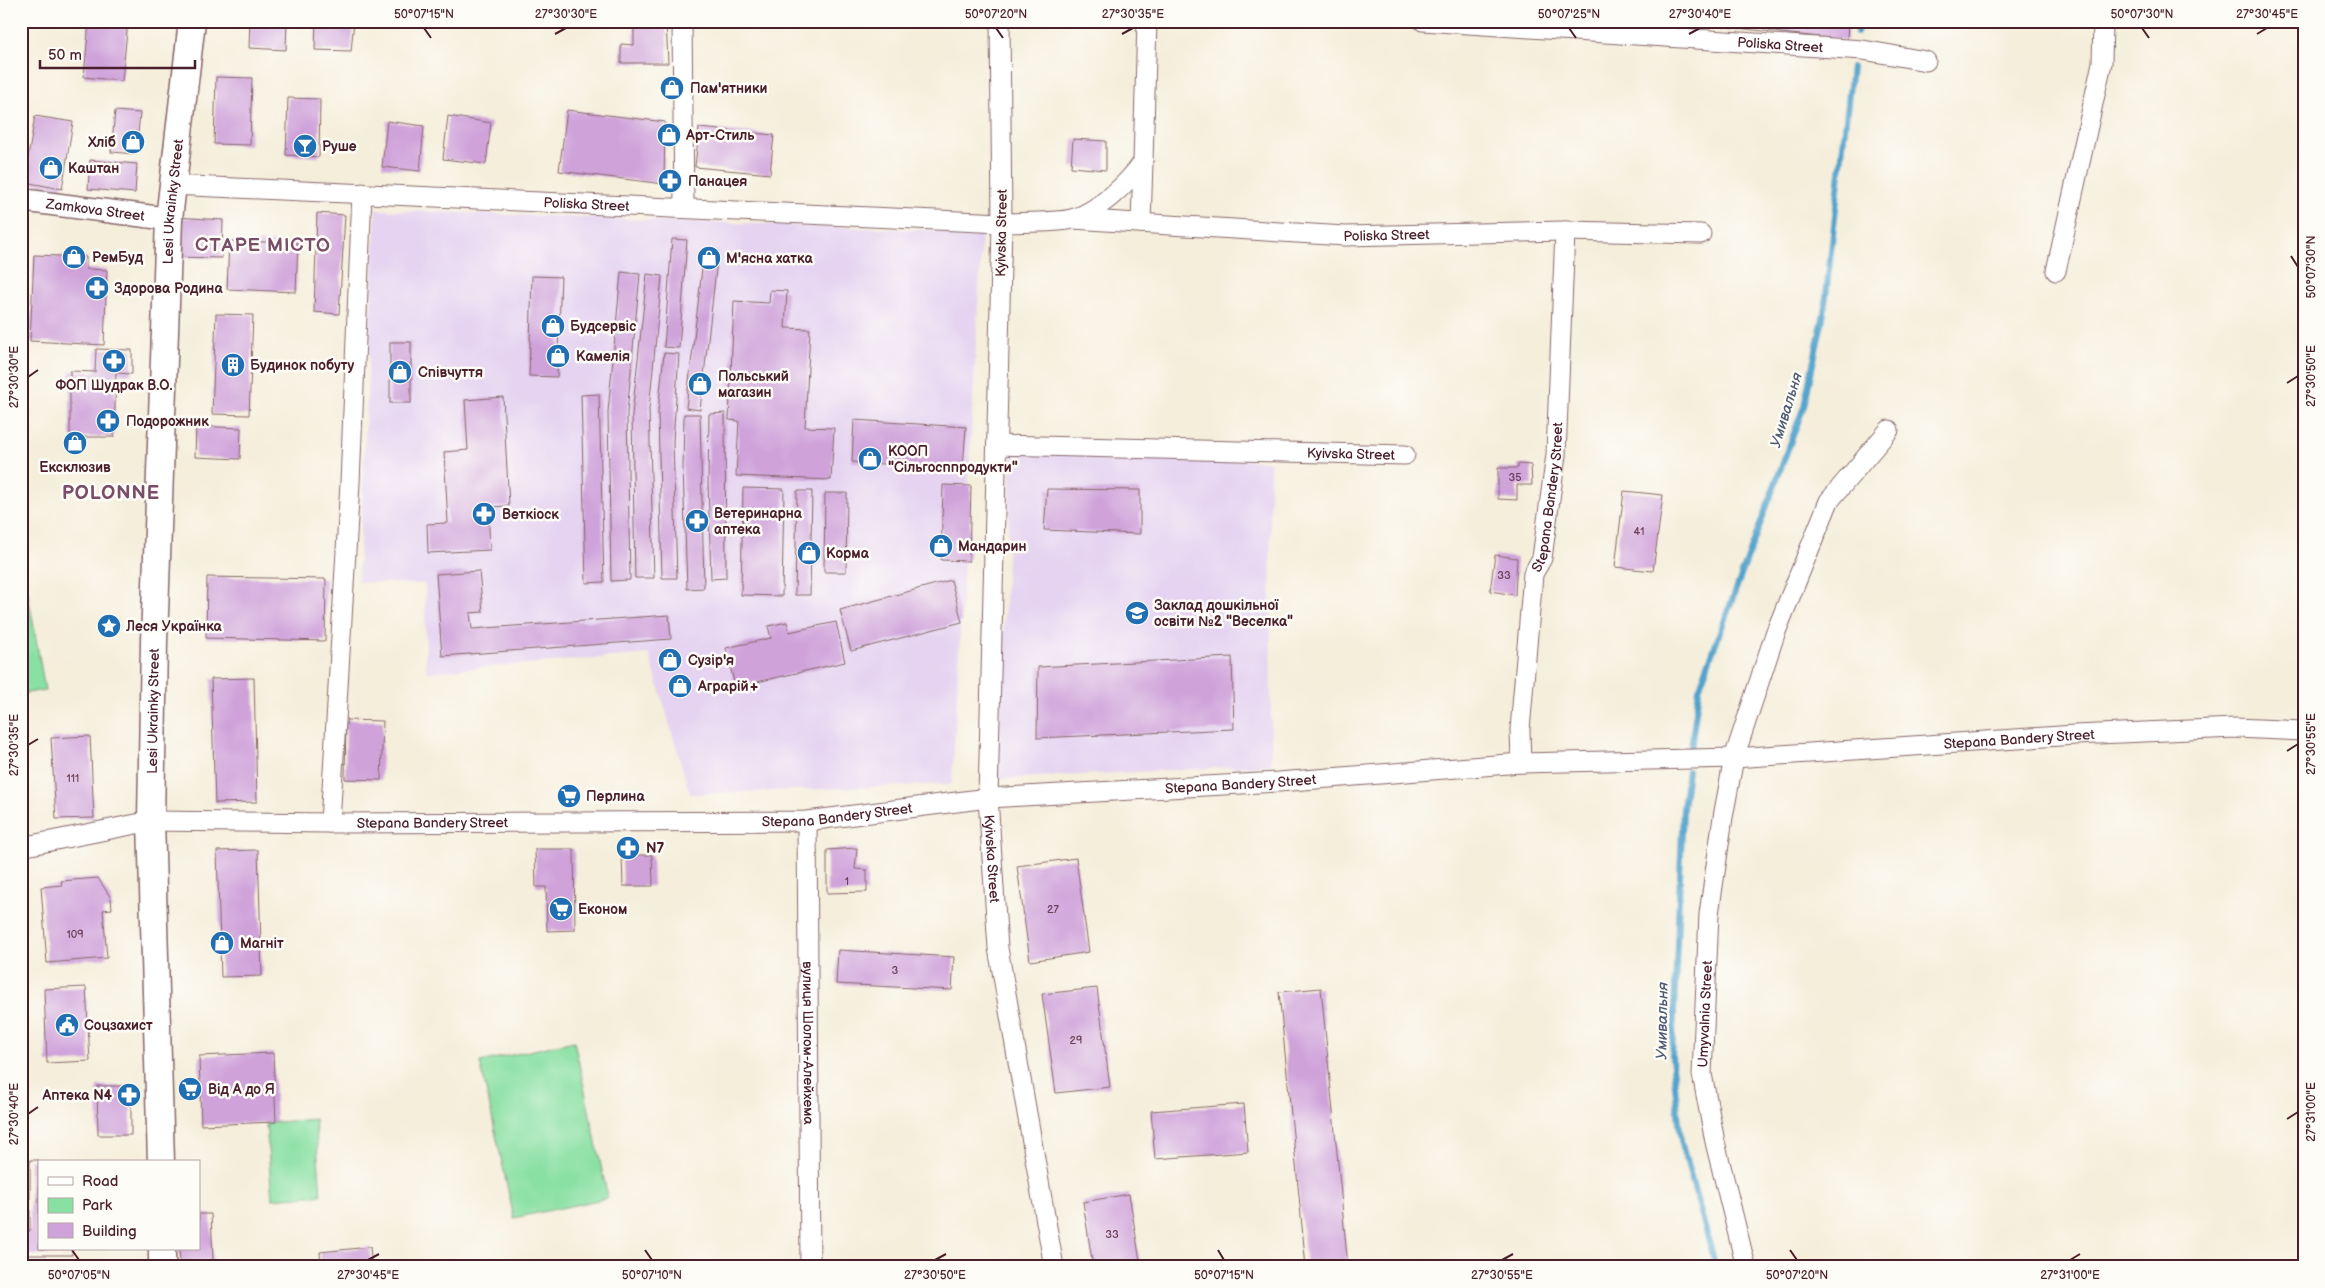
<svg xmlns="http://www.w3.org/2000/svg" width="2325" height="1288" font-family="'Balsamiq Sans',sans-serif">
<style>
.built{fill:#e5d3f1}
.park{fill:#89e0a3;stroke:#6a8067}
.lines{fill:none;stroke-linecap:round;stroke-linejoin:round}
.stream{stroke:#52a3cc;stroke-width:6}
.building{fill:#cfa2da}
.minor-casing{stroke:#866769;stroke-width:21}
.tertiary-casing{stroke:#866769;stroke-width:25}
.secondary-casing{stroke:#866769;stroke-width:29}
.minor{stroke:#fff;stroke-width:19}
.tertiary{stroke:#fff;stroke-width:22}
.secondary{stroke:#fff;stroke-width:26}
.ticks{fill:none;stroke:#4a1f2b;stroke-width:2}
.labels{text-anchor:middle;stroke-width:5;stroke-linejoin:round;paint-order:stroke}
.number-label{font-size:11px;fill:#6b4057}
.street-label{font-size:14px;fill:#4a1f2b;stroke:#fdfcf7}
.poi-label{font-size:14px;font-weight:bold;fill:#4a1f2b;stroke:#fdfcf7;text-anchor:start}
.water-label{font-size:15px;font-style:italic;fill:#4e5a73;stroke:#fdfcf7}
.district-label{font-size:19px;font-weight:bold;letter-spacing:1px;fill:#794d68;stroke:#fdfcf7}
.neatline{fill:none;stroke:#4a1f2b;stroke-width:2}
.ticks-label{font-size:12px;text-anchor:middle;fill:#4a1f2b}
</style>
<rect width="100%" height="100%" fill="#fdfcf7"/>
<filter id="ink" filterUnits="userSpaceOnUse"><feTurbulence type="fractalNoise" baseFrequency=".02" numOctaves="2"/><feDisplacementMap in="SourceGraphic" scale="10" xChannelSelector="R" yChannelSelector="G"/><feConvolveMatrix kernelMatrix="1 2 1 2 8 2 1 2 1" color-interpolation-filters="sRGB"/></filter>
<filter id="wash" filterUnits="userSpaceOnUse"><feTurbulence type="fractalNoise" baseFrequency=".0096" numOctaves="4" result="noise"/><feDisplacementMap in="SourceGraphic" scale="20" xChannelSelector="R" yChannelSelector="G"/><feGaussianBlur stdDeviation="1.12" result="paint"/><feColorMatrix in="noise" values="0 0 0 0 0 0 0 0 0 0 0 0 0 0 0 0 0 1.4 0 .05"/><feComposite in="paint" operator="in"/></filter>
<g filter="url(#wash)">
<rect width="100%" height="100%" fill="#f5eedb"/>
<!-- built -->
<g class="built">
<path d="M376 210 982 232 952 784 690 794 649 654 426 672 425 584 358 582Z"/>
<path d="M1012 451 1270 461 1271 765 997 779Z"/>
</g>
<!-- park -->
<g class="park">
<path d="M21 554 45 690 21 694Z"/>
<path d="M574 1041 608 1198 514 1218 480 1062Z"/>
<path d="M315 1119 321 1195 272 1199 266 1123Z"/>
</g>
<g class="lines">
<!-- stream -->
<g class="stream">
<path d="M1857 33 1859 21"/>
<path d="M1691 748 1699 689 1804 406 1824 313 1852 67"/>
<path d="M1688 771 1683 808 1672 1057 1681 1141 1716 1267"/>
</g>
</g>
<g id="blocks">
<!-- building -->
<g class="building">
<path d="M89 21H128L122 81 84 77Z"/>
<path d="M250 21H287L286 50 249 48Z"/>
<path d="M316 21H354L351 51 315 50Z"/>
<path d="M634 21H666L668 63H621V44L634 45Z"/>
<path d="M1671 21H1848L1847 40Z"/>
<path d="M216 77 252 78 250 145 214 144Z"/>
<path d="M288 98 320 99 319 157 286 155Z"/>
<path d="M567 110 665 122 664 184 559 171Z"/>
<path d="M115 111 140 113 136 154 111 152Z"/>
<path d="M35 116 73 122 62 189 24 182Z"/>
<path d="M448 116 491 123 486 164 443 159Z"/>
<path d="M387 121 424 126 420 171 382 167Z"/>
<path d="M699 128 774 135 770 174 695 167Z"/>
<path d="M1073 139 1106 141V170L1071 167Z"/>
<path d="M90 160 137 164 135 193 88 189Z"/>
<path d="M317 213 345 215 339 314 314 312Z"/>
<path d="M175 217 223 220 222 258 173 257Z"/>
<path d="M672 239 687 240 679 348 664 347Z"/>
<path d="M229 241 298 243 296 292 227 289Z"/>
<path d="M704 251 718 252 700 410 686 408Z"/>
<path d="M34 255 86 257V269L107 270 104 345 30 341Z"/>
<path d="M621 272 640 274 627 413 630 580 611 581 608 412Z"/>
<path d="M647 274 662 276 649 409 654 578H635L632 415Z"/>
<path d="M532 276 561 277 557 377 529 376Z"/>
<path d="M770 290 787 291 785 328 810 329 805 427 834 428 831 480 736 476 739 421 729 420 734 301 769 303Z"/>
<path d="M216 314 253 315 249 415 212 414Z"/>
<rect x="390" y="342" width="21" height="61"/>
<path d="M96 349 132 350V374L116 373 114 437H70V371L95 372Z"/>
<path d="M664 353 679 354 673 441 677 578H662L658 412Z"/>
<path d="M599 394 604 582 586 583 581 395Z"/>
<path d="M503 397 509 506 488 507 490 550 428 553 427 524 448 523 444 452 468 450 465 400Z"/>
<path d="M725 413 726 578 711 579 708 483 709 414Z"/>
<path d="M684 414H700L704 588 687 589 683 467Z"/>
<path d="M854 420 966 427 963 469 852 462Z"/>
<path d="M196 426 241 428 240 459 195 457Z"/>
<path d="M1518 464 1531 465 1532 485H1517V500L1498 499V468H1518Z"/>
<path d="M943 485 971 486 969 561 941 560Z"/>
<path d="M743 488 784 489 782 596 741 595Z"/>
<path d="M1047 489 1140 490V534L1044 530Z"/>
<path d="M797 491H812L810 595H795Z"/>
<path d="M1624 491 1663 495 1653 571 1615 567Z"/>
<path d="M825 493H847L846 572H824Z"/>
<path d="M1495 555 1517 558 1515 595 1490 591Z"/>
<path d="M479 571 483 612 470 613 472 629 669 615 671 639 442 656 436 574Z"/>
<path d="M207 577 326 579 325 641 206 638Z"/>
<path d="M951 580 962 622 851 651 840 610Z"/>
<path d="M787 622 789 632 836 622 845 662 735 687 726 648 771 638 768 626Z"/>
<path d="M1232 657 1234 729 1037 738 1038 667Z"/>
<path d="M254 678 257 802 215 803 211 679Z"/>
<path d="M346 720 383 721 381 780 345 779Z"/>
<path d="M90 736 94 818 56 819 51 738Z"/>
<path d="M857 848 855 869 867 870V892L827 893V850Z"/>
<path d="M535 849H574L575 930 547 931 546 887H536Z"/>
<path d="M258 850 262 976 221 977 217 851Z"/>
<path d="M622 855H652L653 886H623Z"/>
<path d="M1076 858 1089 952 1030 961 1017 866Z"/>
<path d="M98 878 111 898 112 909 103 910 107 958 47 963 41 887 62 885 61 881Z"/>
<path d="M838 950 954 957 952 990 836 984Z"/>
<path d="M86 987 90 1061 47 1063 44 989Z"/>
<path d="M1097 988 1110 1087 1056 1093 1042 994Z"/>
<path d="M1321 988 1348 1267H1306L1279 992Z"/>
<path d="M273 1053 276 1122 201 1125 199 1056Z"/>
<path d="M97 1086H131V1135H98Z"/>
<path d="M1244 1104 1248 1152 1155 1159 1151 1111Z"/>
<path d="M30 1160H39V1249H72V1255H21V1231H30Z"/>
<path d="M1129 1194 1141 1267H1093L1083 1202Z"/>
<path d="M199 1214H211L213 1260 180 1262 179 1249H199Z"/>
<path d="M370 1247 372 1267H321L320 1252Z"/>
</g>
</g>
</g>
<g filter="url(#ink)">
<use href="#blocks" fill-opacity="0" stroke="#866769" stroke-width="1"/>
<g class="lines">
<!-- minor casing -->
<g class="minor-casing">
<g id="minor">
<path d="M682 21 684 208"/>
<path id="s1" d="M1000 21 1002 223 988 798 998 948 1054 1267"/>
<path id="s2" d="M1423 21 1863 50 1926 61"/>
<path id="s3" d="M171 185 1002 223C1020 222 1057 223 1072 219 1098 212 1128 183 1143 162L1147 21"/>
<path id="s4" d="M1073 219 1345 236 1565 231 1701 234"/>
<path d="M1141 223 1143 162"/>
<path d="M2056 271 2102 63 2103 21"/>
<path id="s5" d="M997 445 1405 455"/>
<path id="s6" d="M1521 763 1520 730 1533 574 1542 558 1556 455 1565 231"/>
<path id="s7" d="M807 821 810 1267"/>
<path d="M330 823 350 483 362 193"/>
<path id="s8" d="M21 847 151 821 330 823 807 821 988 798 1278 782 1521 763 1734 758 2075 735 2235 728 2304 731"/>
<path id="s9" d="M1746 1267 1715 1142 1702 1074 1709 914 1723 817 1734 758 1775 634 1829 501 1889 430"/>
</g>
</g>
<!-- tertiary casing -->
<g class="tertiary-casing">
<g id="tertiary">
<path id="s10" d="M21 200 169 219"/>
</g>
</g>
<!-- secondary casing -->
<g class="secondary-casing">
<g id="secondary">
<path id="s11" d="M161 1162 151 821 154 641 169 219 192 21"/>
<path d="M162 1249V1267"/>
</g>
</g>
<!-- minor -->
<use href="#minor" class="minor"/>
<!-- tertiary -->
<use href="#tertiary" class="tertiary"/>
<!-- secondary -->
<use href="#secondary" class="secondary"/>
</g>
</g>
<!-- ticks -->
<path class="ticks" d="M424 28 431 38M996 28 1003 38M1569 28 1576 38M2142 28 2149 38M555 34 566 28M1122 34 1133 28M1689 34 1700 28M2257 34 2267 28M2291 256 2298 267M28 377 38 370M2287 383 2298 376M28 745 38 739M2287 751 2298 744M28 1114 38 1107M2287 1119 2298 1112M72 1250 79 1260M645 1250 652 1260M1218 1250 1224 1260M1790 1250 1797 1260M368 1260 379 1254M935 1260 946 1254M1502 1260 1513 1254M2070 1260 2080 1254"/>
<!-- icons -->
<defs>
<g id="shop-disc" transform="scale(1.25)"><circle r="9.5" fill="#1f6fb2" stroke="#fdfcf7"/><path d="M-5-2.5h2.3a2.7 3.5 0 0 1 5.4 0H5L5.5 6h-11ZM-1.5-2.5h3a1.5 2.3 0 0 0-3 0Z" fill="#fff"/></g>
<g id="bar-disc" transform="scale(1.25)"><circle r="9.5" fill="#1f6fb2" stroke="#fdfcf7"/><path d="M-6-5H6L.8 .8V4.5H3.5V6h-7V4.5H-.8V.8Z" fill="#fff"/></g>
<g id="pharmacy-disc" transform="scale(1.25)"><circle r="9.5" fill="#1f6fb2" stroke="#fdfcf7"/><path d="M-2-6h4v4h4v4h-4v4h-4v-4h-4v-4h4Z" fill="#fff"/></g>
<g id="building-disc" transform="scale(1.25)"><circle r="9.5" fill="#1f6fb2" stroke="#fdfcf7"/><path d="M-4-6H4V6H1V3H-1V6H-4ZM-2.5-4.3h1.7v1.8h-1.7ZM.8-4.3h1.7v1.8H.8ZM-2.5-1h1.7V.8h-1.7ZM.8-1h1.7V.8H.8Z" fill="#fff"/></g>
<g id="school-disc" transform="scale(1.25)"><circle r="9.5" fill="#1f6fb2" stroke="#fdfcf7"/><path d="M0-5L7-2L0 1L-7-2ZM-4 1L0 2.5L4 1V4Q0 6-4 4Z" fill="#fff"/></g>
<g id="sight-disc" transform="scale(1.25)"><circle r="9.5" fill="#1f6fb2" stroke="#fdfcf7"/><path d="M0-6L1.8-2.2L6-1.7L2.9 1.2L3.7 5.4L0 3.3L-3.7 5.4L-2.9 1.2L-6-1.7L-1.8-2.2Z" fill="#fff"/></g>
<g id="supermarket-disc" transform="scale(1.25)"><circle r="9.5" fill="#1f6fb2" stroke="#fdfcf7"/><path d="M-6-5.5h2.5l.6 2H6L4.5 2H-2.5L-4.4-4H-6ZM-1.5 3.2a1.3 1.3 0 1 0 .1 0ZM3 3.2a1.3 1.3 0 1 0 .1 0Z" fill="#fff"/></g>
<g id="civic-disc" transform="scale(1.25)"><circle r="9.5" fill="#1f6fb2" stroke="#fdfcf7"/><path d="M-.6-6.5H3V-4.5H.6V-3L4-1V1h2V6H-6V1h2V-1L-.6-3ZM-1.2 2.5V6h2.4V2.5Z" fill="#fff"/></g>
</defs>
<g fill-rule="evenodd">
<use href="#shop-disc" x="672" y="88"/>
<use href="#shop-disc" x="669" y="135"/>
<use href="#shop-disc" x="133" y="142"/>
<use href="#bar-disc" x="305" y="146"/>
<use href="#shop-disc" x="51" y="168"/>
<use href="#pharmacy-disc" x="670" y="181"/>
<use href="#shop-disc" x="74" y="257"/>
<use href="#shop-disc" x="709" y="258"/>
<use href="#pharmacy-disc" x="97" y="288"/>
<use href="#shop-disc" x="553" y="326"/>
<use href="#shop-disc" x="558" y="356"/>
<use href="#pharmacy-disc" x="114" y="361"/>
<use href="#building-disc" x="233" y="365"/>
<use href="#shop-disc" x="400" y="372"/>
<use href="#shop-disc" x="700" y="384"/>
<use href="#pharmacy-disc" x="108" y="421"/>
<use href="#shop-disc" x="75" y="443"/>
<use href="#shop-disc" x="870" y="459"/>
<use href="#pharmacy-disc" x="484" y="514"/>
<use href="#pharmacy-disc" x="697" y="521"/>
<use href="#shop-disc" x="941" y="546"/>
<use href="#shop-disc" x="809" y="553"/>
<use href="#school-disc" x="1137" y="613"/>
<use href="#sight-disc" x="109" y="626"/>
<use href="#shop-disc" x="670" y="660"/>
<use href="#shop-disc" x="680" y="686"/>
<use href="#supermarket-disc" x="569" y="796"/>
<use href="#pharmacy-disc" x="628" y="848"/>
<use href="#supermarket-disc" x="561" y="909"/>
<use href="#shop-disc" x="222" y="943"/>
<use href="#civic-disc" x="67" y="1025"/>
<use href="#supermarket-disc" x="190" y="1089"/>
<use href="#pharmacy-disc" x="129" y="1095"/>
</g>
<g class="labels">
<!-- number labels -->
<g class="number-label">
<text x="1515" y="481">35</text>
<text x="1639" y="535">41</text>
<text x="1504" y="579">33</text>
<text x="73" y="782">111</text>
<text x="847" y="885">1</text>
<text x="1053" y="913">27</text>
<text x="75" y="938">109</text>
<text x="895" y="974">3</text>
<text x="1076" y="1044">29</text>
<text x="1112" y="1238">33</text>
</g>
<!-- street labels -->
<g class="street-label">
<text dy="5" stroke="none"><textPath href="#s2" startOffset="358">Poliska Street</textPath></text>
<text dy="5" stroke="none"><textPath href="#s11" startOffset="961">Lesi Ukrainky Street</textPath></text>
<text dy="5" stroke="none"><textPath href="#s3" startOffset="416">Poliska Street</textPath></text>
<text dy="5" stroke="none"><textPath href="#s10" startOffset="75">Zamkova Street</textPath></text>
<text transform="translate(1001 233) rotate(-89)" y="5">Kyivska Street</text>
<text dy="5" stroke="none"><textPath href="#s4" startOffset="314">Poliska Street</textPath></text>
<text dy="5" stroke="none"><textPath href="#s5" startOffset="354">Kyivska Street</textPath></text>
<text dy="5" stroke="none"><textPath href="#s6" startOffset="269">Stepana Bandery Street</textPath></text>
<text dy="5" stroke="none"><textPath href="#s11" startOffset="451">Lesi Ukrainky Street</textPath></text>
<text dy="5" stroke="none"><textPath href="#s8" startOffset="2004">Stepana Bandery Street</textPath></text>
<text dy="5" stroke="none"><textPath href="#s8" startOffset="1224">Stepana Bandery Street</textPath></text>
<text dy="5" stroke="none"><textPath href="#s8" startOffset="819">Stepana Bandery Street</textPath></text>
<text dy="5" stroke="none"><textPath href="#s8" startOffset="414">Stepana Bandery Street</textPath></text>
<text dy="5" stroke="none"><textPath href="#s1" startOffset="838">Kyivska Street</textPath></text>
<text dy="5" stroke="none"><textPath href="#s9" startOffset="258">Umyvalnia Street</textPath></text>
<text dy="5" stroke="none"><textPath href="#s7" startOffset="222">вулиця Шолом-Алейхема</textPath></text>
</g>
<!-- poi labels -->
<g class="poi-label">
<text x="690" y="93">Пам'ятники</text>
<text x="686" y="140">Арт-Стиль</text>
<text x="116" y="147" text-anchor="end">Хліб</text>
<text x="322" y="151">Руше</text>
<text x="68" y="173">Каштан</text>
<text x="688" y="186">Панацея</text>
<text x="92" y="262">РемБуд</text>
<text x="726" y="263">М'ясна хатка</text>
<text x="114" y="293">Здорова Родина</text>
<text x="570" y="331">Будсервіс</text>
<text x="576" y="361">Камелія</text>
<text x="250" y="370">Будинок побуту</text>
<text x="418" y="377">Співчуття</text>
<text x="718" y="381">Польський<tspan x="718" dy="16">магазин</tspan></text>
<text x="114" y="390" text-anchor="middle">ФОП Шудрак В.О.</text>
<text x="126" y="426">Подорожник</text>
<text x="888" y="456">КООП<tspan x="888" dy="16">"Сільгосппродукти"</tspan></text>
<text x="75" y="472" text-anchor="middle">Ексклюзив</text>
<text x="714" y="518">Ветеринарна<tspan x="714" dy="16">аптека</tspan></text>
<text x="502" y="519">Веткіоск</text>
<text x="958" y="551">Мандарин</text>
<text x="826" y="558">Корма</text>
<text x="1154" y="610">Заклад дошкільної<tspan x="1154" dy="16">освіти №2 "Веселка"</tspan></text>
<text x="126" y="631">Леся Українка</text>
<text x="688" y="665">Сузір'я</text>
<text x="698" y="691">Аграрій+</text>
<text x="586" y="801">Перлина</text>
<text x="646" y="853">N7</text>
<text x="578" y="914">Економ</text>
<text x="240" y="948">Магніт</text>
<text x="84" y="1030">Соцзахист</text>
<text x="208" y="1094">Від А до Я</text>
<text x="112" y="1100" text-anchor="end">Аптека N4</text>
</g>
<!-- water labels -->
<g class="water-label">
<text transform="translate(1786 410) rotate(-73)" y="5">Умивальня</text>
<text transform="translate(1662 1021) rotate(-89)" y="5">Умивальня</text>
</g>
<!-- district labels -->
<g class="district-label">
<text x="263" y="251">СТАРЕ МІСТО</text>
<text x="111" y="499">POLONNE</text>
</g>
</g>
<!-- margin -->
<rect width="2325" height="1288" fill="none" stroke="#fdfcf7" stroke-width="55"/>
<!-- legend -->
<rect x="38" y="1160" width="162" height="90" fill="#fdfcf7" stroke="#b5a4a5"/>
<rect x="48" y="1177" width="25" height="8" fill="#ffffff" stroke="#b5a4a5"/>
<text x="82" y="1186" font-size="15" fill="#4a1f2b">Road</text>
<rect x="48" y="1198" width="25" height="15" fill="#89e0a3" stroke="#b5a4a5"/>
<text x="82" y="1210" font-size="15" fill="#4a1f2b">Park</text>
<rect x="48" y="1223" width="25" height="15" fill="#cfa2da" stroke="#b5a4a5"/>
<text x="82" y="1236" font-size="15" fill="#4a1f2b">Building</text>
<!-- scale -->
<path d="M40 60v8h155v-8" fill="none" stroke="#4a1f2b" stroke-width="2.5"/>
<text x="48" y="60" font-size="15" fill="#4a1f2b" stroke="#fdfcf7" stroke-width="4" paint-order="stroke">50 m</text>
<rect x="28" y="28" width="2270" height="1232" class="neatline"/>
<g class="ticks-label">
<text x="424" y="18">50°07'15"N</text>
<text x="566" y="18">27°30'30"E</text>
<text x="996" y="18">50°07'20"N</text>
<text x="1133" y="18">27°30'35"E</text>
<text x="1569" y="18">50°07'25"N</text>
<text x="1700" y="18">27°30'40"E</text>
<text x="2142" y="18">50°07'30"N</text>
<text x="2267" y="18">27°30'45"E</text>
<text transform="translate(2311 267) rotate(-90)" y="4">50°07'30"N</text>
<text transform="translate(2311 376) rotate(-90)" y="4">27°30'50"E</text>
<text transform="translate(14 377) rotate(-90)" y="4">27°30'30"E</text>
<text transform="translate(2311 744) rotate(-90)" y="4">27°30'55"E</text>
<text transform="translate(14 745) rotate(-90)" y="4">27°30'35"E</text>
<text transform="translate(2311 1112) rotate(-90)" y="4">27°31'00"E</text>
<text transform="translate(14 1114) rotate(-90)" y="4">27°30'40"E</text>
<text x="79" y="1279">50°07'05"N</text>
<text x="368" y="1279">27°30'45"E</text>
<text x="652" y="1279">50°07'10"N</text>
<text x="935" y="1279">27°30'50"E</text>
<text x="1224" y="1279">50°07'15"N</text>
<text x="1502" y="1279">27°30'55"E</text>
<text x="1797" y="1279">50°07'20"N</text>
<text x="2070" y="1279">27°31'00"E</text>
</g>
</svg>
